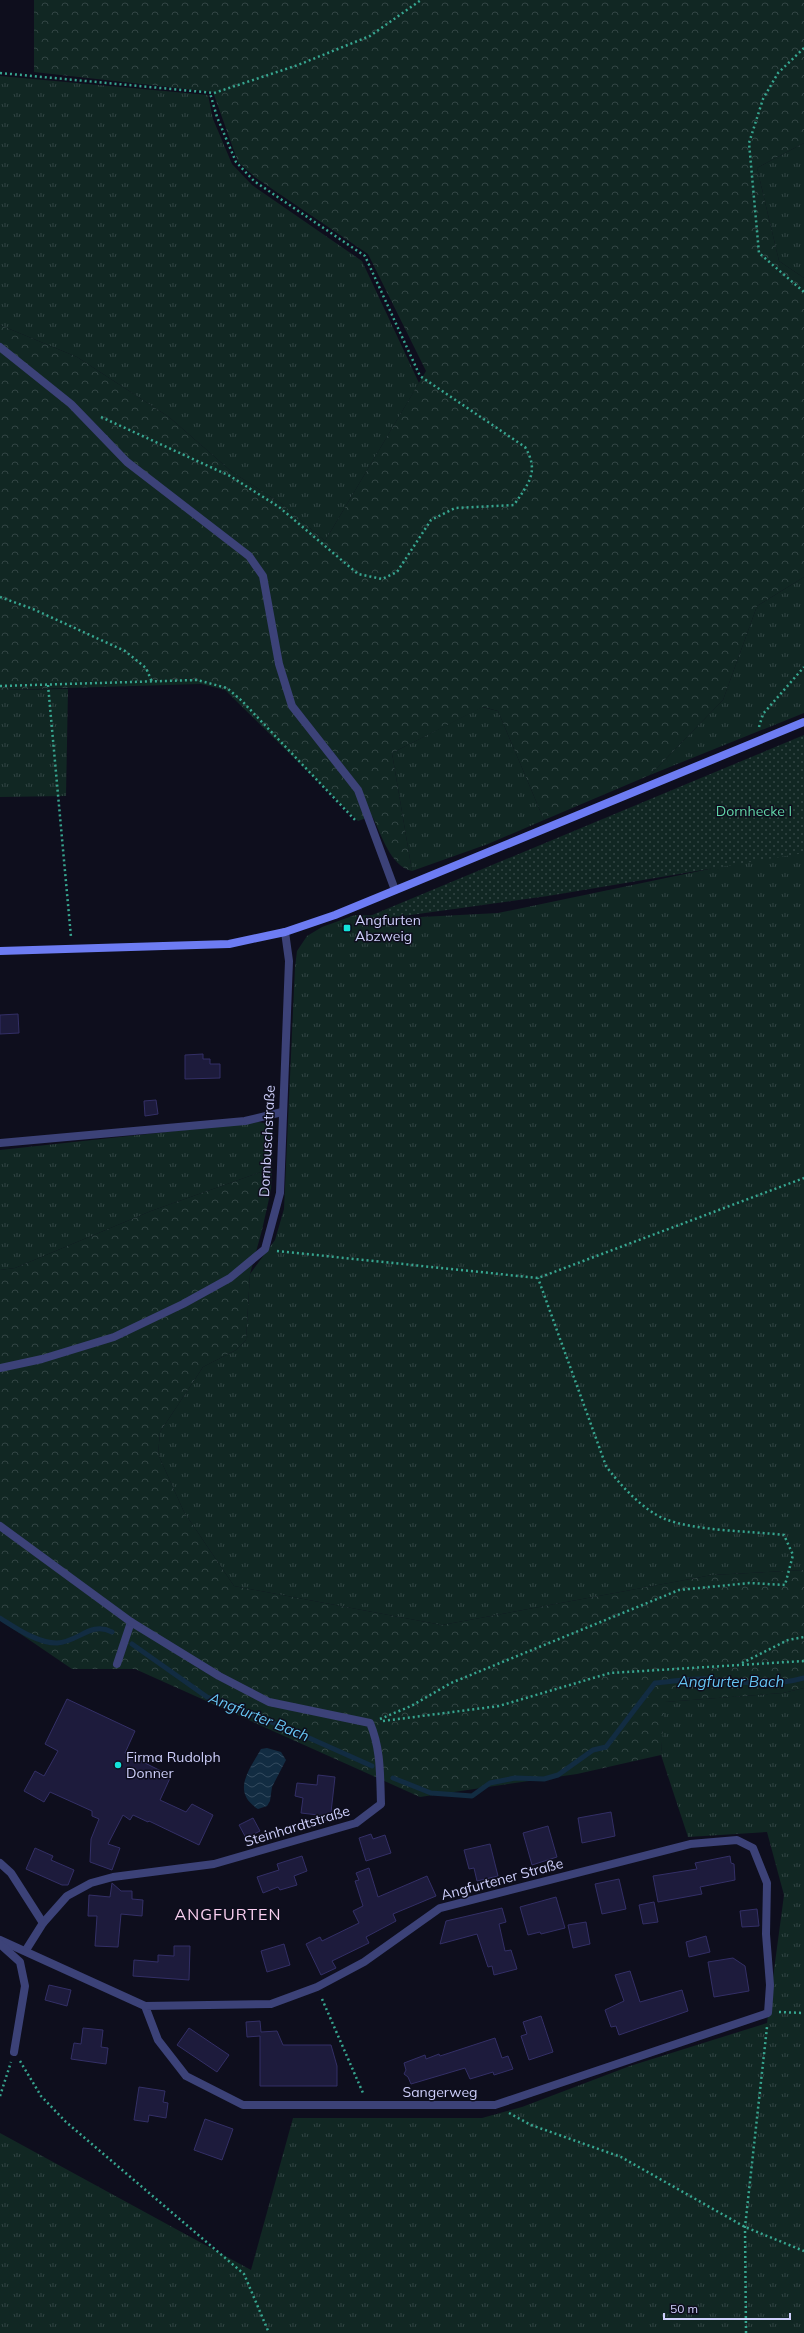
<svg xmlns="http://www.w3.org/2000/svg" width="804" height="2333" font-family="Mulish,sans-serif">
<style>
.grass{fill:url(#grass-tufts)}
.forest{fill:url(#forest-crowns)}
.park{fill:url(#park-dots)}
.water{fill:url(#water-waves)}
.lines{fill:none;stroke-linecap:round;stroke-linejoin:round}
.stream{stroke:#122c42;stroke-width:5}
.building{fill:#1d1b3c;stroke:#332f66}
.path{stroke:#37a690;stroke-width:2.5;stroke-dasharray:2 3;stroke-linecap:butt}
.service{stroke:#3c4278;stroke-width:8}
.minor{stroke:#3c4278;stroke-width:8}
.secondary{stroke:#6d7cf3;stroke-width:8}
.poi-dot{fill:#13e2da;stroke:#0e0e1d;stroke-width:1.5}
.labels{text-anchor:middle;stroke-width:3;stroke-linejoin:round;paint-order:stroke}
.park-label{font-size:14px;fill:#61d4a7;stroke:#0e0e1d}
.poi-label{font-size:14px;fill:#cecffb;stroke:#0e0e1d;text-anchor:start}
.street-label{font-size:14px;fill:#cecffb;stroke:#0e0e1d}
.water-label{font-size:15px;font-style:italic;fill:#65c4f2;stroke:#0e0e1d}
.quarter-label{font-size:16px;letter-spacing:1px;fill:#fbd0f1;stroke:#0e0e1d}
</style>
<defs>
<pattern id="grass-tufts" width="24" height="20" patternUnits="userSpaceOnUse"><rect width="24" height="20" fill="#112723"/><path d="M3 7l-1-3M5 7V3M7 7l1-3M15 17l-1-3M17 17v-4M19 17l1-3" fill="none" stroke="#324544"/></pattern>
<pattern id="forest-crowns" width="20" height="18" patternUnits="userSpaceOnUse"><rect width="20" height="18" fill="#112723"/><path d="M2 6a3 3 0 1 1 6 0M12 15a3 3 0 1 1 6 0" fill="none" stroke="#324544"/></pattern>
<pattern id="park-dots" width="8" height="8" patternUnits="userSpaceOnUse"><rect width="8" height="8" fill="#112723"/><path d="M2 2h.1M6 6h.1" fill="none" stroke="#324544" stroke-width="1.8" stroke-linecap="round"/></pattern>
<pattern id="water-waves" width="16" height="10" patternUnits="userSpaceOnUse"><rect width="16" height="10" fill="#122c42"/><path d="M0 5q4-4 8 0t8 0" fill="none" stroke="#334a5e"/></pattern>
</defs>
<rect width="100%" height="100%" fill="#0e0e1d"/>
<!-- grass -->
<g class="grass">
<path d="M0 76 208 95 213 119 232 164 252 185 362 261 419 383 325 541 282 504 232 472 169 417 77 357 0 325Z"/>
<path d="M804 143V278L779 261 757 168Z"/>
<path d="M804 577V713L650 775 723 700 757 606Z"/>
<path d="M68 689 66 796 0 797V690Z"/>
<path d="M482 707 498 711 544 820 488 844 412 871 392 753Z"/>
<path d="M775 845 804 846V1570L712 1575 442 1625 234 1586 184 1512 158 1454 160 1432 203 1367 236 1350 246 1340 250 1274 275 1240 284 1209 295 967 297 951 307 936 322 927 355 915 421 917 498 913 709 869Z"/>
<path d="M259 1122 273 1125 272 1168 151 1211 15 1268 0 1270V1150Z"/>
<path d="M804 1688V2333H0V2133L251 2270 293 2118H482L522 2107 630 2066 767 2023 784 1895 767 1832 688 1837 661 1755 664 1702 783 1693Z"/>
</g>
<!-- forest -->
<g class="forest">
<path d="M34 0H804V143L757 168 779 261 804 278V577L757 606 723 700 650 775 544 820 498 711 483 707 392 753 412 871C390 866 382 835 372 816L358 821 225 690 201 684 0 690V325L77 357 169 417 232 472 282 504 325 541 426 371 368 254 256 178 238 162 213 92 34 72Z"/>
<path d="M272 1168 271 1190 262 1230 250 1274 246 1340 236 1350 203 1367 160 1432 158 1454 184 1512 234 1586 442 1625 712 1575 804 1570V1688L783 1693 665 1702 661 1755 577 1774 420 1797 135 1669H72L0 1620V1270L15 1268 151 1211Z"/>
</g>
<!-- park -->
<path class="park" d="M804 735V853L548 896 353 923Z"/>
<!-- water -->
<path class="water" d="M267 1748 281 1752 286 1760 272 1787 270 1801 267 1806 258 1809C231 1792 249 1770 261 1749Z"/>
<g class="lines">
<!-- stream -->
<g class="stream">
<path d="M0 1618C16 1628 37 1643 57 1643 79 1642 90 1621 112 1632"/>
<path d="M132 1644 207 1697 289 1729 372 1766"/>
<path d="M393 1778 431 1793 472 1796 490 1783 515 1778 544 1779 558 1775 593 1750 606 1747 655 1683C671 1682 688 1678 704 1679 739 1681 768 1688 804 1678"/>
</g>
</g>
<!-- building -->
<g class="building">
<path d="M18 1014 19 1033 0 1034V1015Z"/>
<path d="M203 1054V1059H210V1064H220V1078L185 1079V1055Z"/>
<path d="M156 1100 158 1114 145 1116 144 1101Z"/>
<path d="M67 1699 135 1731 125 1753 171 1776 160 1800 186 1812 192 1804 213 1815 199 1845 149 1821 148 1822 133 1815 130 1820 123 1815 108 1844 120 1848 112 1870 90 1862 91 1839 99 1819 92 1816V1811L50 1792 44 1802 24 1791 35 1771 44 1776 58 1751 45 1744Z"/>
<path d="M318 1775 335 1777 330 1821 317 1819 318 1815 301 1813 303 1798 295 1796 297 1783 317 1785Z"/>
<path d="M611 1812 615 1836 582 1843 578 1818Z"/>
<path d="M253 1818 260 1831 246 1838 239 1825Z"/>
<path d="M548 1826 557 1857 532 1865 523 1833Z"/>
<path d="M371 1834 373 1839 385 1835 391 1853 366 1861 359 1838Z"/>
<path d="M490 1844 498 1876 477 1881 474 1868 469 1869 464 1850Z"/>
<path d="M35 1848 53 1856 51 1860 74 1870 68 1885H62L26 1869Z"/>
<path d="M302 1856 307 1871 294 1876 297 1885 280 1890 278 1887 263 1893 257 1877 279 1870 277 1864Z"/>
<path d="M730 1856 731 1863 734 1864 735 1880 700 1887 702 1894 658 1902 653 1876 697 1869 695 1863Z"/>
<path d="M369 1868 378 1897 427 1876 436 1896 393 1914 396 1921 366 1937 369 1943 332 1961 336 1968 321 1975 306 1944 320 1937 322 1941 359 1923 353 1911 363 1906 355 1881 359 1880 356 1873Z"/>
<path d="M619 1879 626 1909 602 1914 595 1884Z"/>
<path d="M112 1883 121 1891H132V1899L143 1900 142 1916 121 1914 118 1947 95 1946 97 1916H88L89 1895 110 1897Z"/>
<path d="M556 1897 565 1928 541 1934 540 1932 528 1935 520 1907Z"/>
<path d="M654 1902 658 1922 643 1924 639 1905Z"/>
<path d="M502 1908 506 1922 499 1924 505 1951 511 1950 517 1969 494 1975 492 1966 488 1967 477 1934 440 1944 446 1921Z"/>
<path d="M757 1909 759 1926 742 1927 740 1911Z"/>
<path d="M586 1922 590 1944 573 1948 568 1925Z"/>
<path d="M706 1936 710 1952 689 1957 686 1942Z"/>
<path d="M284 1944 290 1965 267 1972 261 1951Z"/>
<path d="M174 1946H190L189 1980 133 1976 134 1960 158 1962V1955L174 1956Z"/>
<path d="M733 1958 745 1966 749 1991 714 1997 708 1962Z"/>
<path d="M630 1971 640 2002 682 1990 688 2011 619 2035 616 2026 611 2027 605 2010 624 2001 615 1975Z"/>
<path d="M49 1985 71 1990 67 2006 45 2000Z"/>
<path d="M541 2016 553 2052 529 2060 521 2036 527 2034 523 2022Z"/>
<path d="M260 2021 261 2032 277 2031 283 2045H331L337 2066V2086H260V2036L247 2037 246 2022Z"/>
<path d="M83 2028 103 2030 101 2047 108 2048 106 2064 71 2059 74 2043 81 2044Z"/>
<path d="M189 2028 229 2055 217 2072 177 2045Z"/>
<path d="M495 2038 502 2058 508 2056 513 2069 494 2075 493 2072 470 2079 465 2068 411 2084 408 2077 404 2074 406 2070 404 2063 425 2055 426 2059 439 2054 440 2056Z"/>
<path d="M139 2087 165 2091 163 2102 168 2103 166 2118 149 2115 148 2122 134 2120Z"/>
<path d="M205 2119 233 2129 222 2160 194 2150Z"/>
</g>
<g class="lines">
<!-- path -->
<g class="path">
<path d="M804 48 778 73 763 99 749 143 759 253 804 292"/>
<path d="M0 73 214 93 298 65 370 36 421 0"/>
<path d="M101 417 230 476 279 507 358 574 382 579 397 572 431 520 455 508 514 505C528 484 540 472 525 447L420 376 365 256 254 181 236 162 217 117 210 93"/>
<path d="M0 597 33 609 125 651 146 668 152 682"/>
<path d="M48 685 71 937"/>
<path d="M0 686 197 680 227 688 242 701 356 821"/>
<path d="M759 727 763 714 804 667"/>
<path d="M277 1251 538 1278 804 1178"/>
<path d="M742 1663 788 1640 804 1637"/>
<path d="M380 1719 411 1706 451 1683 679 1590 749 1583 785 1585 793 1555 784 1535C750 1531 695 1531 665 1519 644 1511 619 1484 606 1466L538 1278"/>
<path d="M383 1721 499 1706 610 1673 804 1661"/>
<path d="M322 1999 363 2093"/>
<path d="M779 2012 804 2013"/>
<path d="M20 2061 41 2096 66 2122 244 2274 269 2333"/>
<path d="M0 2096 11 2062"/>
<path d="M509 2113 531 2125 621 2157 745 2227 804 2251"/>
<path d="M746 2333 745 2227 767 2027"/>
</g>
<!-- service -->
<g class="service">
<path d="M0 1143 245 1121 282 1112"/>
<path d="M117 1664 131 1622"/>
</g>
<!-- minor -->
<g class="minor">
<path d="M0 347 71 404 127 462 249 556 263 576 279 664 292 706 358 790 395 890"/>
<path d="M0 1368 42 1359 114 1337 183 1304 230 1278 265 1249 280 1193 289 961 285 932"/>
<path d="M0 1526 131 1622 219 1676 269 1702 370 1723C381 1749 380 1775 381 1804L356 1823 214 1864 113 1877 91 1883 67 1896 43 1923 26 1950"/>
<path d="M0 1863 11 1873 43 1923"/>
<path d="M0 1940 145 2006 271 2004 317 1987 364 1962 440 1908 690 1844 737 1840 753 1848 767 1883 766 1934 770 1985 768 2013 495 2105H243L186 2076 158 2040 145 2006"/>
<path d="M0 1944 20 1962 25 1986 14 2052"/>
</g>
<!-- secondary -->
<path class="secondary" d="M0 951 229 944 285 932 335 915 804 722"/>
</g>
<!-- markers -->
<g class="poi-dot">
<rect x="343" y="924" width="8" height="8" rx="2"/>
<circle cx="118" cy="1765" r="4"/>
</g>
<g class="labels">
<!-- park labels -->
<g class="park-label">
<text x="754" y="816">Dornhecke I</text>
</g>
<!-- poi labels -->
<g class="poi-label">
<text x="355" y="925">Angfurten<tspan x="355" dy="16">Abzweig</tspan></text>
<text x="126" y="1762">Firma Rudolph<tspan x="126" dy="16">Donner</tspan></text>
</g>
<!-- street labels -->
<g class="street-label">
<text transform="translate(267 1141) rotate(-87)" y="5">Dornbuschstraße</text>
<text transform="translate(297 1826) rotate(-17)" y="5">Steinhardtstraße</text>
<text transform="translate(502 1879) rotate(-15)" y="5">Angfurtener Straße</text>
<text x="440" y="2097">Sangerweg</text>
</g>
<!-- water labels -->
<g class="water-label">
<text x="731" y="1687">Angfurter Bach</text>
<text transform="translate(259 1717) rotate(22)" y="5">Angfurter Bach</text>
</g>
<!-- quarter labels -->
<g class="quarter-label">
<text x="228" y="1920">ANGFURTEN</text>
</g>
</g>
<!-- scale -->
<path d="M664 2313v6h126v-6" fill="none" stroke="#cecffb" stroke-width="2"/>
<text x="670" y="2313" font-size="12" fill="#cecffb" stroke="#0e0e1d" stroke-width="3" paint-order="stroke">50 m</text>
</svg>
